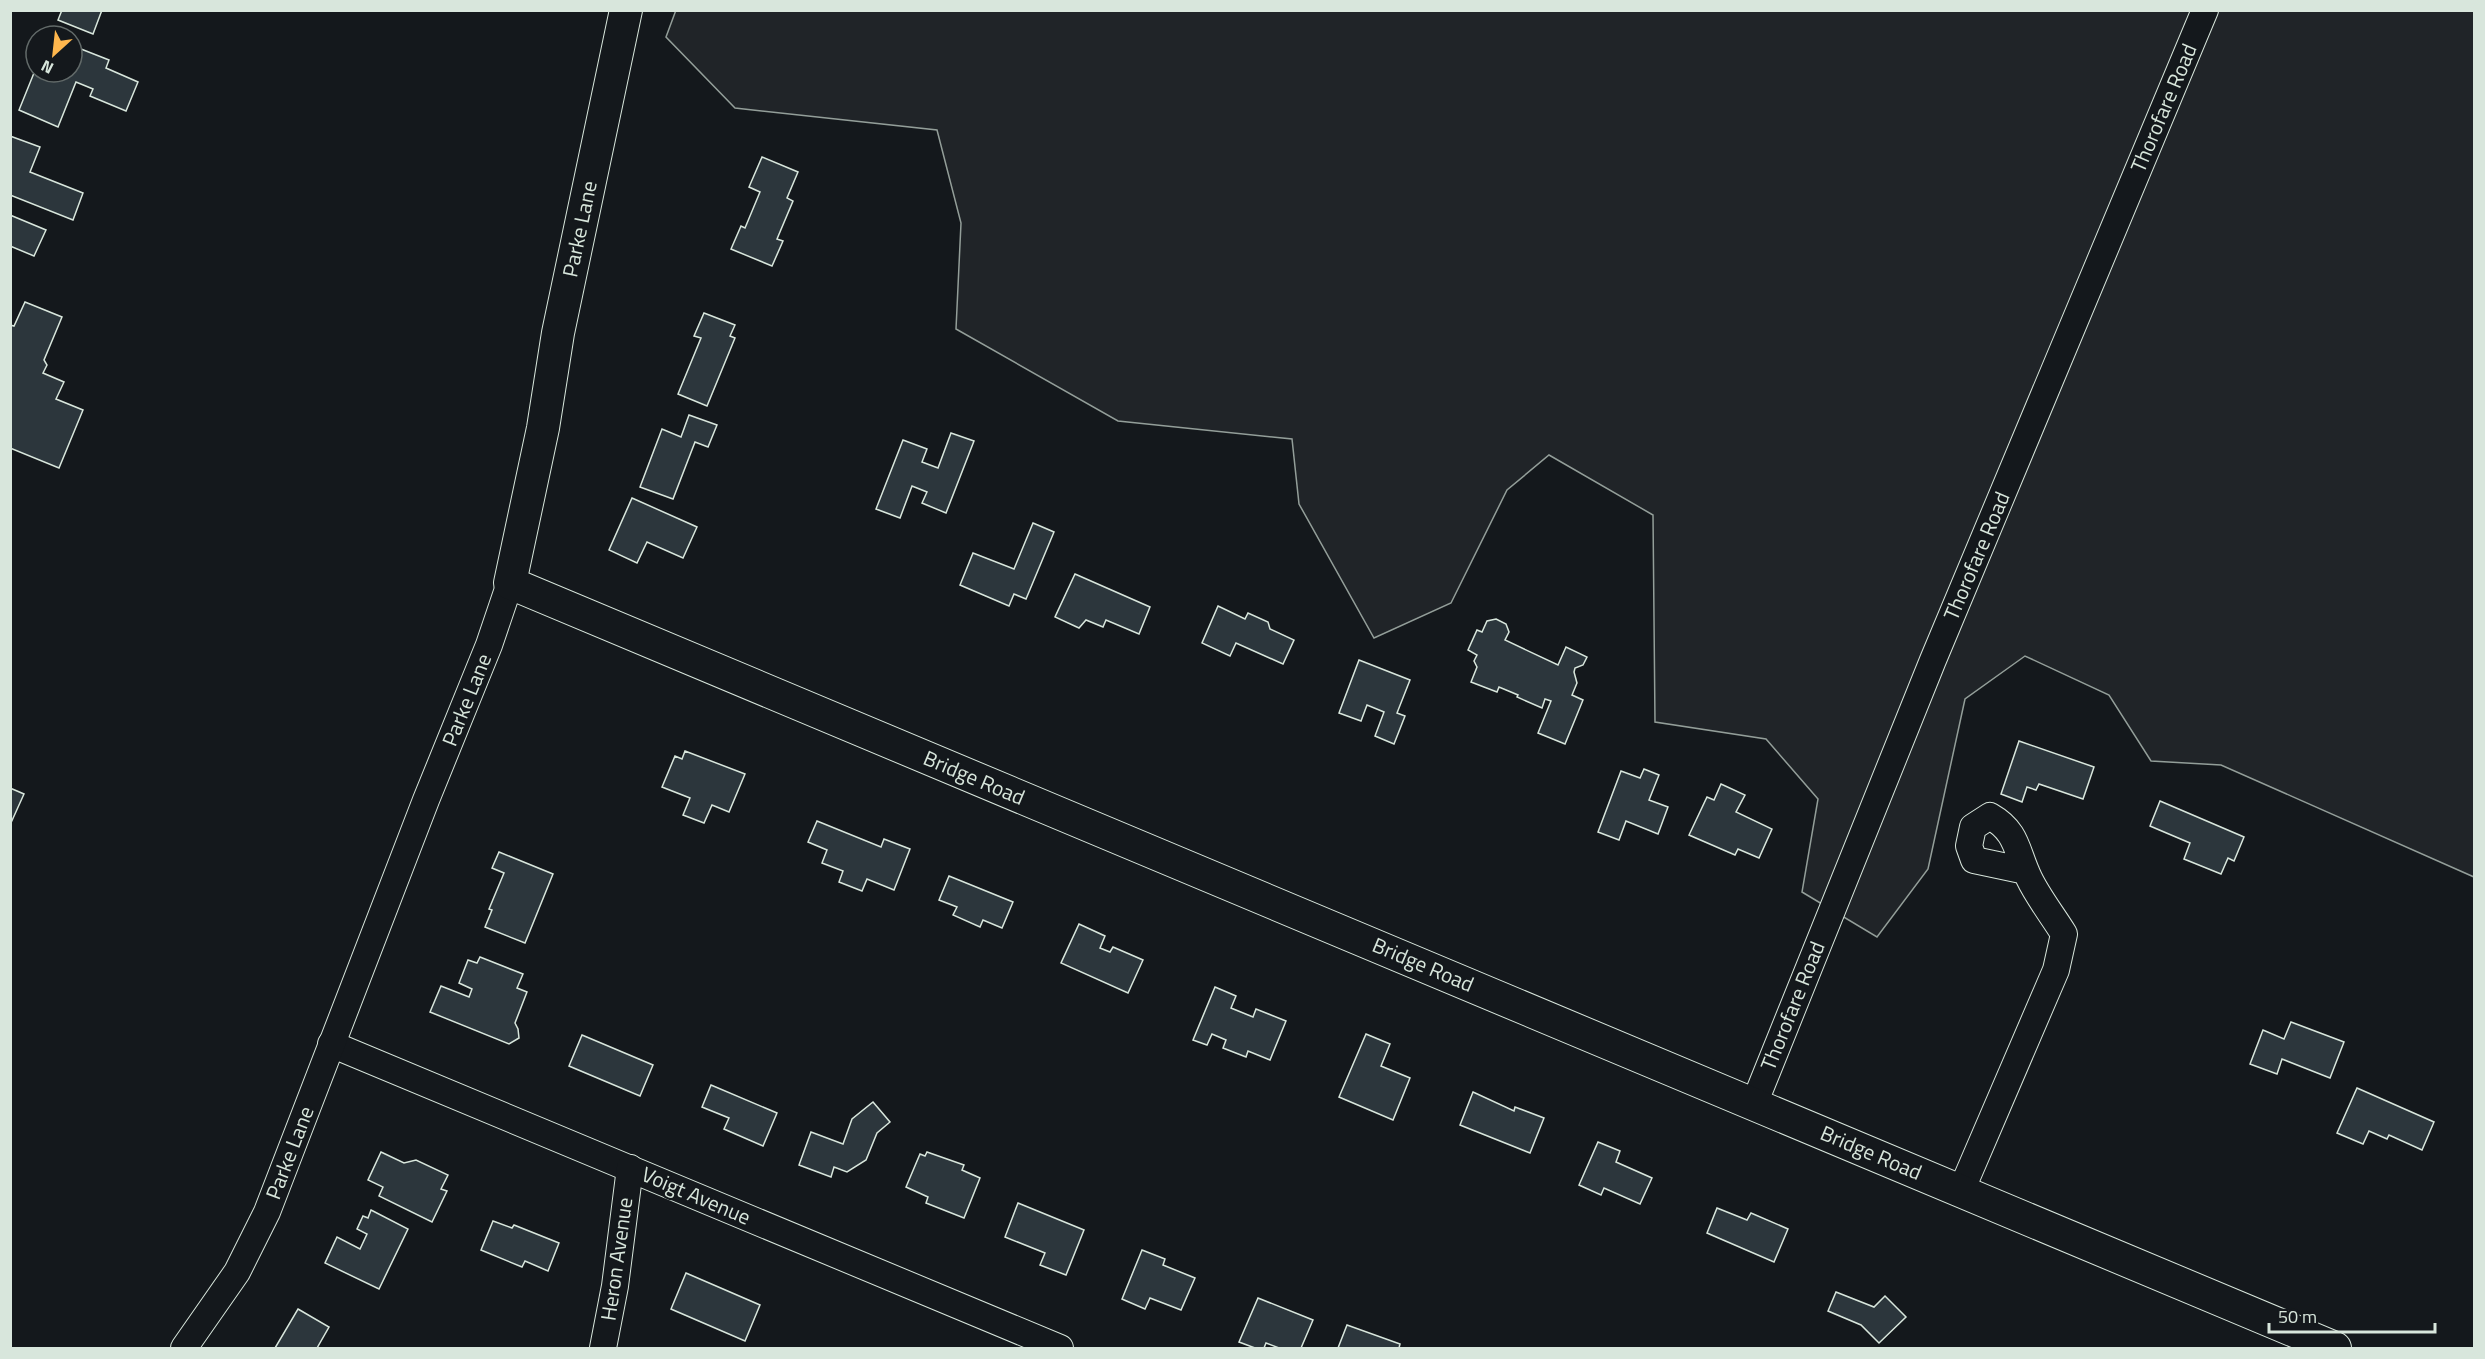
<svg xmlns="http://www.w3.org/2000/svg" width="2485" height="1359" font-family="'Titillium Web',sans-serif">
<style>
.green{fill:#202428;stroke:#939e99;stroke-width:1.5}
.building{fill:#2c363c;stroke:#d8e6dc;stroke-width:1.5}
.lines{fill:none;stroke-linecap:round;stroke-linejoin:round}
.minor-casing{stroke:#d8e6dc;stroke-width:28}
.major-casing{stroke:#d8e6dc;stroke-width:34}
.minor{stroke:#14181c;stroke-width:26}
.major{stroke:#14181c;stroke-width:32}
.labels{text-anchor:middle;stroke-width:4.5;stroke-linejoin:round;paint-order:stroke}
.street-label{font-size:21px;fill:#d8e6dc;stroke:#14181c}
</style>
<rect width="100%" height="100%" fill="#14181c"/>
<!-- green -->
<path class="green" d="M676 10 2474 11V877L2221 765 2151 761 2109 695 2025 656 1965 699 1928 869 1877 937 1802 892 1818 799 1766 739 1655 722 1653 515 1549 455 1507 490 1451 603 1374 638 1299 504 1292 439 1118 421 956 329 961 223 937 130 735 108 666 37Z"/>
<!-- building -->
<g class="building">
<path d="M62 10H102L93 34 58 20Z"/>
<path d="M81 49 109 60 106 68 138 82 126 111 90 96 93 89 76 82 58 127 19 110 36 68V72H72V57L77 59Z"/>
<path d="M10 136 40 147 30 172 83 193 73 220 10 195Z"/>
<path d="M762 157 798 172 787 198 793 201 777 239 783 241 772 266 731 249 741 226 745 228 760 192 749 187Z"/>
<path d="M10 215 46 230 34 256 10 246Z"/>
<path d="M25 302 62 317 44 360 47 365 43 373 64 382 56 399 83 410 59 468 10 448V325L14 326Z"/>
<path d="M704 313 735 325 730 336 735 338 707 406 678 394 701 338 694 336Z"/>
<path d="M689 415 717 425 708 447 695 442 673 499 640 487 662 429 681 437Z"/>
<path d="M951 433 974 441 946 513 922 503 927 492 912 486 900 518 876 509 903 440 927 449 922 462 938 468Z"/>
<path d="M632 498 697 527 683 558 647 542 637 563 609 550Z"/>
<path d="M1033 523 1054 532 1026 599 1014 594 1009 606 960 585 973 553 1014 569Z"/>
<path d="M1075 574 1150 607 1139 634 1106 620 1103 627 1086 620 1079 628 1055 617Z"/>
<path d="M1218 606 1245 619 1248 613 1268 622 1270 629 1294 640 1283 664 1236 643 1230 656 1202 643Z"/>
<path d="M1496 619 1506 624 1509 632 1505 640 1558 665 1566 647 1587 657 1583 665 1575 668 1574 672 1577 683 1572 695 1583 700 1565 744 1538 733 1551 701 1545 699 1542 708 1517 697 1518 695 1499 687 1497 692 1471 682 1477 667 1474 661 1477 655 1468 650 1477 630 1482 632 1487 621Z"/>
<path d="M1359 660 1410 680 1397 713 1405 716 1394 744 1375 736 1384 712 1367 705 1361 721 1339 713Z"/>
<path d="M2019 741 2094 767 2083 799 2039 784 2036 790 2027 787 2022 802 2001 794Z"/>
<path d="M685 751 745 774 729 812 712 805 704 823 683 815 690 798 662 787 675 756 682 759Z"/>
<path d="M1644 769 1659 775 1649 800 1668 807 1658 834 1626 821 1619 840 1598 832 1621 771 1640 778Z"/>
<path d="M1721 784 1745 795 1736 812 1772 829 1759 858 1738 849 1735 855 1689 835 1707 797 1714 800Z"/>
<path d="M10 788 24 794 10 825Z"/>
<path d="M2160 801 2244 837 2234 861 2228 858 2221 874 2184 859 2190 843 2150 826Z"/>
<path d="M817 821 881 847 884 839 910 849 894 890 867 879 862 891 839 882 843 871 822 863 827 850 808 842Z"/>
<path d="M499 852 553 874 525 943 485 927 492 910 489 909 504 873 492 868Z"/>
<path d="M949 876 1013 902 1002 928 983 920 980 927 953 915 957 907 939 900Z"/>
<path d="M1079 924 1105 936 1100 948 1110 952 1113 947 1143 960 1128 993 1061 963Z"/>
<path d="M480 957 523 974 517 988 527 992 515 1023 518 1029 519 1038 509 1044 430 1012 441 986 469 997 472 989 459 983 468 960 477 963Z"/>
<path d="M1215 987 1236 996 1231 1008 1253 1017 1256 1009 1286 1021 1270 1060 1248 1051 1246 1057 1223 1048 1226 1040 1212 1034 1207 1045 1193 1040Z"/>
<path d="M2291 1022 2344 1042 2330 1078 2282 1059 2277 1074 2250 1064 2263 1030 2284 1039Z"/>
<path d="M1366 1034 1390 1044 1381 1066 1410 1078 1393 1120 1339 1097Z"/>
<path d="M582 1035 653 1065 640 1096 569 1066Z"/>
<path d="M711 1085 777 1113 763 1146 724 1129 729 1118 702 1107Z"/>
<path d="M2357 1088 2434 1122 2422 1150 2389 1135 2387 1139 2369 1131 2363 1144 2337 1133Z"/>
<path d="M1473 1092 1514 1111 1515 1107 1544 1118 1530 1153 1460 1125Z"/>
<path d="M873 1102 890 1122 877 1133 866 1160 847 1172 834 1167 831 1177 799 1165 811 1132 843 1144 852 1119Z"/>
<path d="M1598 1142 1620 1151 1616 1162 1652 1178 1640 1204 1604 1188 1601 1195 1579 1185Z"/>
<path d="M381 1152 404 1163 416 1160 448 1175 441 1189 447 1191 432 1222 379 1196 383 1187 368 1180Z"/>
<path d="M927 1152 964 1165 962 1170 980 1178 964 1218 926 1203 928 1197 906 1187 920 1154 925 1156Z"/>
<path d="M1018 1203 1084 1230 1066 1275 1040 1265 1045 1253 1005 1237Z"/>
<path d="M1717 1208 1747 1220 1751 1213 1788 1229 1774 1262 1707 1233Z"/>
<path d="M371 1210 408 1229 379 1289 325 1263 337 1237 360 1249 367 1234 357 1229 363 1216 368 1218Z"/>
<path d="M493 1221 512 1228 514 1225 559 1243 548 1271 525 1261 522 1267 481 1250Z"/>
<path d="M1142 1250 1165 1259 1163 1265 1195 1278 1181 1310 1150 1298 1145 1309 1122 1299Z"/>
<path d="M686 1273 760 1305 745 1341 671 1309Z"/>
<path d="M1836 1292 1874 1307 1885 1296 1906 1317 1879 1343 1861 1325 1828 1311Z"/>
<path d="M1258 1298 1313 1320 1301 1348H1279L1266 1343 1264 1348H1255L1239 1342Z"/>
<path d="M298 1309 329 1327 317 1348H275Z"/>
<path d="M1347 1325 1400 1344 1399 1348H1338Z"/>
</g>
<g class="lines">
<!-- minor casing -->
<g class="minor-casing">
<g id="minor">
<path d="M331 1044 1060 1348"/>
<path d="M1754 1104 1933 660 2205 10"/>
<path d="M1961 1191 2056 970 2064 934C2053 916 2038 897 2029 878 2016 851 2018 832 1990 816L1973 827 1969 846 1974 860 2026 871"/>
<path d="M184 1348 237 1272 267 1212 426 800 489 645 510 583"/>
<path d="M603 1348 615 1286 630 1168"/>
</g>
</g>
<!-- major casing -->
<g class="major-casing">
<path id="major" d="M626 10 558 333 543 428 510 583 2335 1348"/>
</g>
<!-- minor -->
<use href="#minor" class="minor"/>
<!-- major -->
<use href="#major" class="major"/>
</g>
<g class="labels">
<!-- street labels -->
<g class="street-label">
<text transform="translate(2164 108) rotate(-67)" y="7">Thorofare Road</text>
<text transform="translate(580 229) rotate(-78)" y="7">Parke Lane</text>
<text transform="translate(1977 556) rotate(-67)" y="7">Thorofare Road</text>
<text transform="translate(467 700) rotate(-68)" y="7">Parke Lane</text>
<text transform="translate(974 778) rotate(23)" y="7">Bridge Road</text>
<text transform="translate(1423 965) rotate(23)" y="7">Bridge Road</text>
<text transform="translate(1793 1006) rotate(-68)" y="7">Thorofare Road</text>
<text transform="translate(290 1153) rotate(-69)" y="7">Parke Lane</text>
<text transform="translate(1871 1153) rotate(23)" y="7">Bridge Road</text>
<text transform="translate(696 1196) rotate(23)" y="7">Voigt Avenue</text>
<text transform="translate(617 1259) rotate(-82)" y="7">Heron Avenue</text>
</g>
</g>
<!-- border -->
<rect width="2485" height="1359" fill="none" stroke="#d8e6dc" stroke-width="24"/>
<!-- north arrow -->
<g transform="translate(54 54) rotate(207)"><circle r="28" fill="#14181c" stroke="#626a69" stroke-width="1.5"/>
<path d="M0-4.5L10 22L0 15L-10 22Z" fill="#ffb74d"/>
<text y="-9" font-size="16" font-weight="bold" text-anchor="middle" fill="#d8e6dc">N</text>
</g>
<!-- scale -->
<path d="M2269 1323v9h166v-9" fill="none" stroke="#d8e6dc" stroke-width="3"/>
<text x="2278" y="1323" font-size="18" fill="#d8e6dc" stroke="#14181c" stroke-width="4.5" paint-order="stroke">50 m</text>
</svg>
